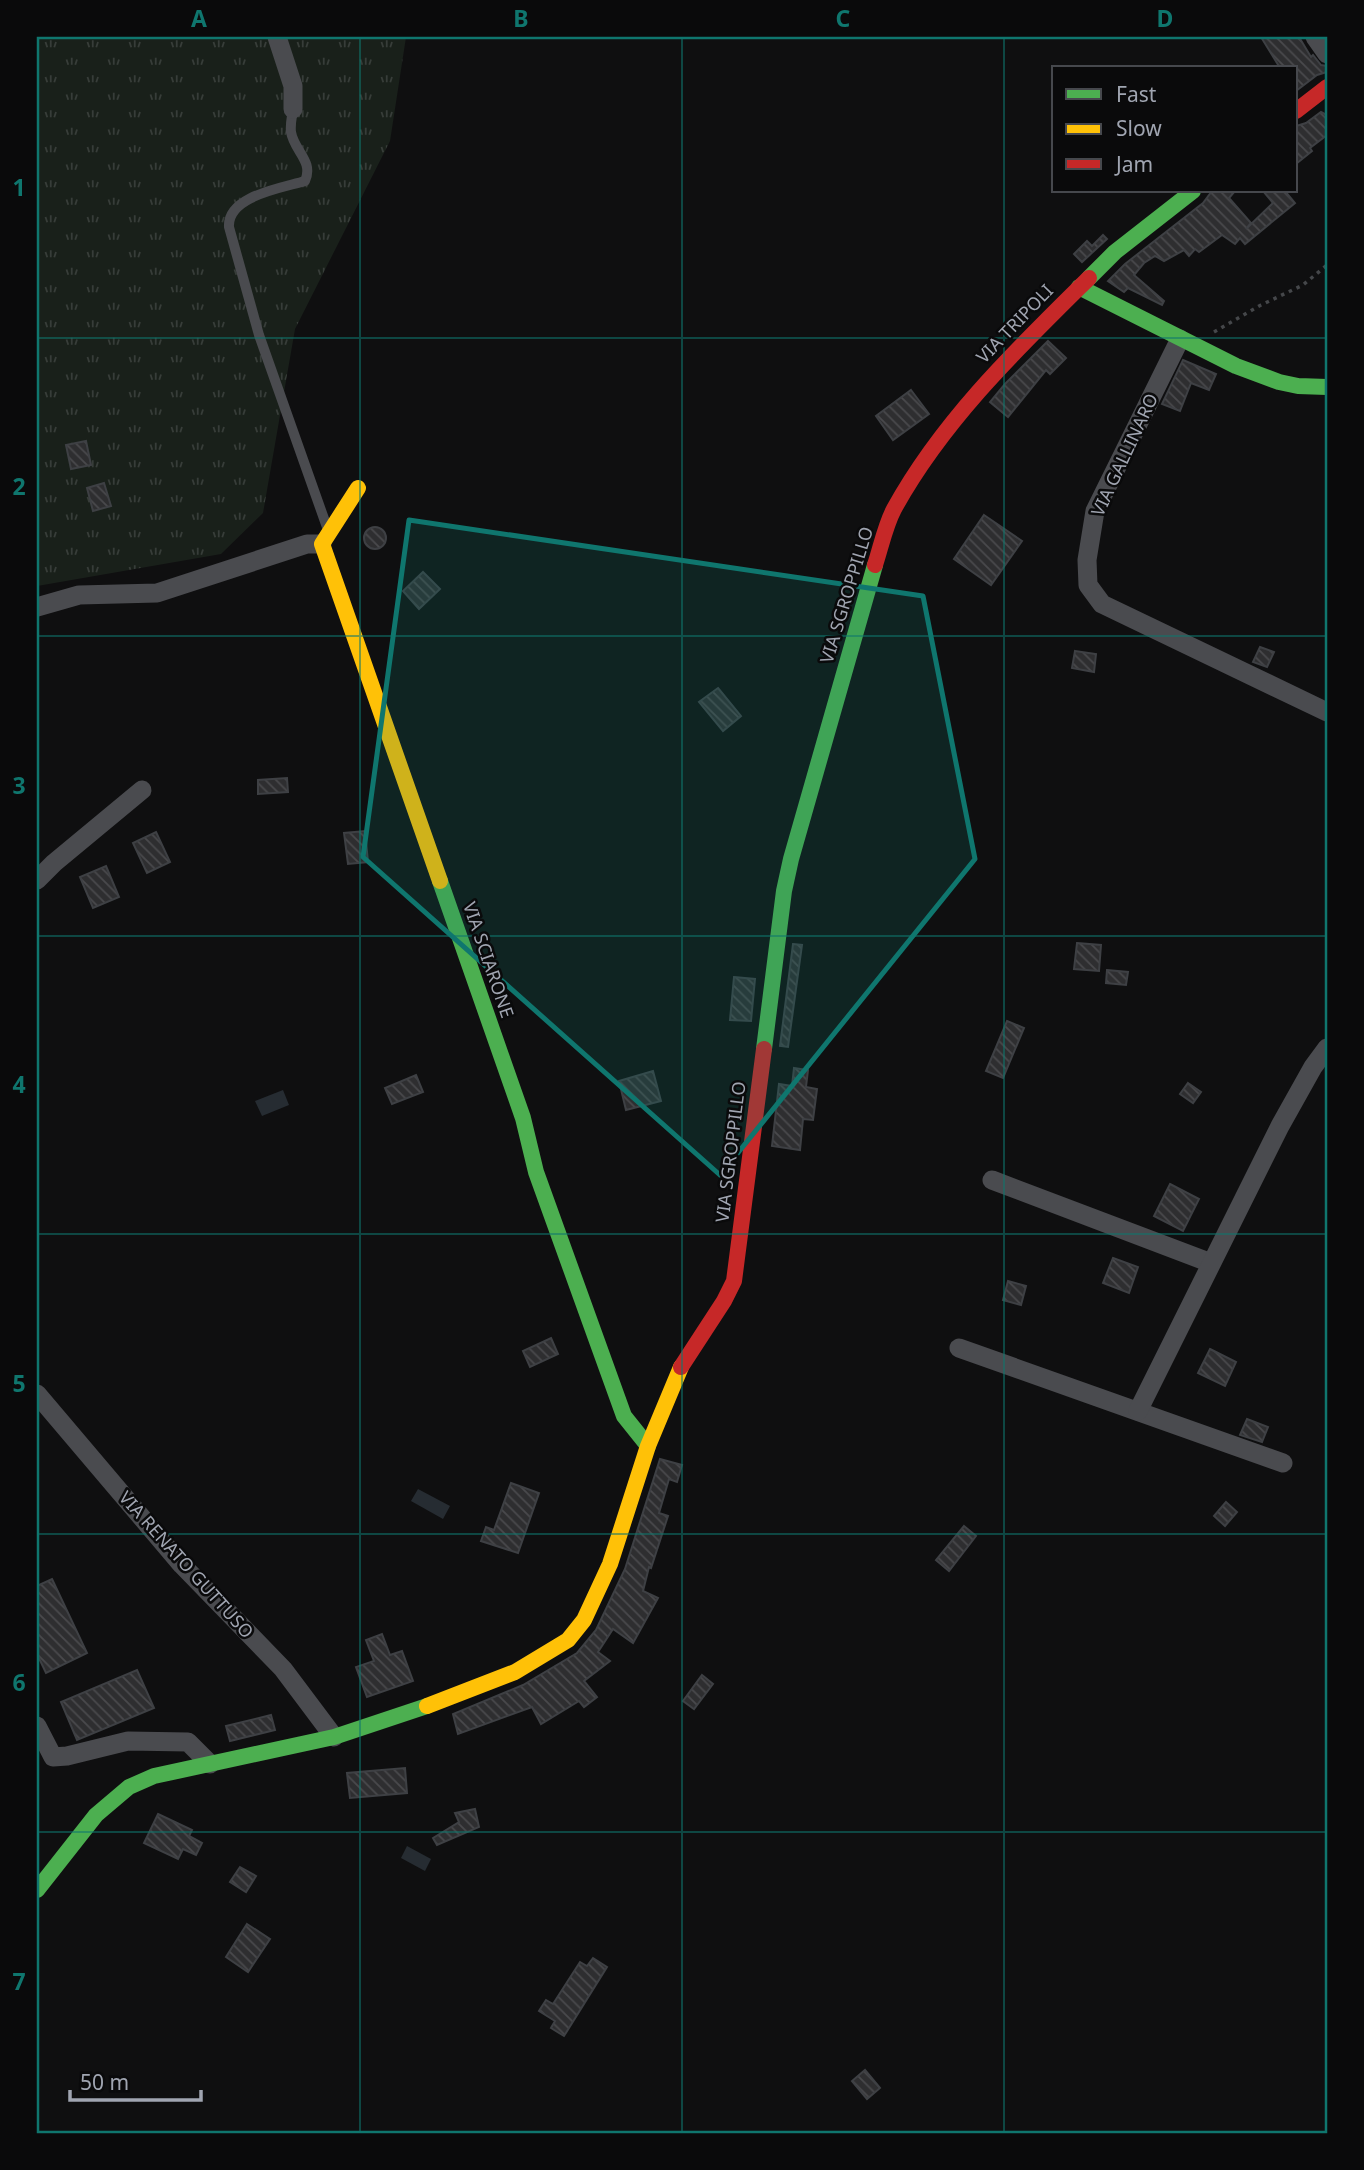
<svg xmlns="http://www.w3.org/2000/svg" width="1364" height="2170" font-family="'Noto Sans',sans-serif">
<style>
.park{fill:url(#park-tufts)}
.water{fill:#262c32}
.building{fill:url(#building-back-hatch);stroke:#3e4044;stroke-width:2}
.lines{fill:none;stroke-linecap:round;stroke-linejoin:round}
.path{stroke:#45474a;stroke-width:3.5;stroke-dasharray:3.5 5;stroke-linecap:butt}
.lane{stroke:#4a4b4f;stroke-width:10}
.street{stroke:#4a4b4f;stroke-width:19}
.fast{stroke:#4caf50;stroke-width:16}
.slow{stroke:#ffc107;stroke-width:16}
.jam{stroke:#c62828;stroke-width:16}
.marked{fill:#0f766e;fill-opacity:0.2;stroke:#0f766e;stroke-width:5;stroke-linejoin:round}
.grid{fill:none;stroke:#0f766e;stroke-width:2;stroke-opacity:0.55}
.labels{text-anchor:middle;stroke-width:5;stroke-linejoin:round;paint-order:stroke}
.street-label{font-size:18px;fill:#a0a5b1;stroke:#0a0a0b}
.neatline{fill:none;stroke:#0f766e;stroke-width:2.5}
.grid-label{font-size:23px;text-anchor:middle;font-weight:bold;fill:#0f766e}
</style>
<defs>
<pattern id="park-tufts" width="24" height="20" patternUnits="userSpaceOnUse" patternTransform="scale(1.75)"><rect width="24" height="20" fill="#19201a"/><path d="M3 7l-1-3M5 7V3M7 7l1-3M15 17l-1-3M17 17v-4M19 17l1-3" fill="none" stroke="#373d39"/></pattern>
<pattern id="building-back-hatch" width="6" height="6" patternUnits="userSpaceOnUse" patternTransform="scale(1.75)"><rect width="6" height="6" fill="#2e2e30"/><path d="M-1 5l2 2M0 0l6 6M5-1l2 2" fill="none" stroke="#49494c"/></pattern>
</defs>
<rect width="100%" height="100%" fill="#0f0f10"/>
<!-- park -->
<path class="park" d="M37 37H406L390 141 295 329 263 513 221 554 37 586Z"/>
<!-- water -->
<g class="water">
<path d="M283 1090 289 1105 262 1116 255 1101Z"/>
<path d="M418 1489 450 1506 443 1519 411 1501Z"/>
<path d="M407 1846 431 1859 425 1871 401 1858Z"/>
</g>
<!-- building -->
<g class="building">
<path d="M1261 37H1299L1311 57 1313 55 1321 65 1327 66V72L1317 75 1296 91V68H1280Z"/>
<path d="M1321 112 1327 115V135L1310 148 1312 151 1296 164V126L1306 123Z"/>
<path d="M1212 191H1235L1229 198 1251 223 1246 229 1273 203 1263 191H1285L1295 203 1245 244 1240 238 1235 244 1222 235 1199 252 1195 249 1189 256 1184 250 1164 261 1155 256 1144 263 1134 275 1164 301 1162 305 1128 288 1124 292 1108 281 1125 264 1203 203Z"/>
<path d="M1103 235 1107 239 1082 262 1074 254 1087 241 1092 246Z"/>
<path d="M1048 341 1066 358 1050 374 1046 370 1008 417 990 402 1005 384Z"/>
<path d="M1183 360 1216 374 1209 390 1191 383 1180 411 1162 404Z"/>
<path d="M911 390 929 414 893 440 876 416Z"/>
<path d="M86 441 91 465 71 469 66 445Z"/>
<path d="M104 483 111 506 93 511 87 488Z"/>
<path d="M984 515 1022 541 991 585 954 559Z"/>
<circle cx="375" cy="538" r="11"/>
<path d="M423 572 440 589 419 609 403 591Z"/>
<path d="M1260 647 1274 652 1267 667 1253 662Z"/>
<path d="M1075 651 1096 654 1094 672 1072 668Z"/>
<path d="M718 688 741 716 723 731 699 702Z"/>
<path d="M287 778 288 792 258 794V780Z"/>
<path d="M365 831 368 862 348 864 344 833Z"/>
<path d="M156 832 170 862 147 873 133 843Z"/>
<path d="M106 866 119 897 93 908 80 877Z"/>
<path d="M1077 943 1101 945 1099 971 1074 969Z"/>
<path d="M793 944 802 945 788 1047 780 1046Z"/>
<path d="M1107 970 1128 972 1126 985 1106 983Z"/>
<path d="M734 977 755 979 751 1021 730 1020Z"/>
<path d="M1007 1021 1024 1028 1003 1078 986 1071Z"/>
<path d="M794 1068 808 1070 806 1087 817 1089 813 1120 803 1119 800 1150 772 1146 779 1084 792 1086Z"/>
<path d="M653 1071 661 1101 626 1110 619 1081Z"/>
<path d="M416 1075 423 1092 392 1104 385 1088Z"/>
<path d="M1188 1083 1201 1092 1193 1103 1180 1094Z"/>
<path d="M1170 1184 1199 1199 1183 1231 1154 1216Z"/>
<path d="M1113 1258 1138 1267 1129 1293 1103 1283Z"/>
<path d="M1008 1281 1026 1286 1021 1305 1003 1300Z"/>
<path d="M551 1338 558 1354 530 1367 523 1351Z"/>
<path d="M1210 1349 1236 1362 1225 1386 1198 1373Z"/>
<path d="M1247 1419 1268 1427 1262 1442 1240 1435Z"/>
<path d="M660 1459 682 1465 677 1482 669 1479 659 1513 668 1516 651 1568 649 1567 643 1591 658 1598 633 1643 613 1629 598 1652 610 1661 584 1681 597 1697 584 1707 579 1701 541 1724 532 1707 458 1734 453 1714 523 1685 577 1653 596 1630 625 1569Z"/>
<path d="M511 1483 539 1493 518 1553 481 1541 486 1527 494 1530Z"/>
<path d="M1226 1502 1237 1512 1225 1526 1214 1516Z"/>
<path d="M964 1526 976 1536 949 1571 936 1560Z"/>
<path d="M52 1579 87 1653 46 1673 37 1654V1586Z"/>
<path d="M382 1634 390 1655 402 1651 413 1681 367 1697 356 1667 374 1661 366 1640Z"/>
<path d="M137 1670 154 1708 77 1740 61 1702Z"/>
<path d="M702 1675 713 1684 694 1709 683 1701Z"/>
<path d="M271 1715 275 1730 230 1741 226 1726Z"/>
<path d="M405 1768 407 1793 350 1798 347 1773Z"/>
<path d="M475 1809 479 1827 437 1845 433 1838 459 1822 455 1813Z"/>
<path d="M158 1814 192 1830 189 1836 202 1843 196 1855 183 1849 178 1859 144 1843Z"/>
<path d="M240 1867 256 1876 246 1892 230 1882Z"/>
<path d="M247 1924 270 1939 248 1972 226 1957Z"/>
<path d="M593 1958 607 1967 564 2036 551 2028 555 2021 539 2011 546 2000 553 2004 580 1962 587 1966Z"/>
<path d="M865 2070 880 2088 867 2099 852 2081Z"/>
</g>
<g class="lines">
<!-- path -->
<path class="path" d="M1214 332 1261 305 1303 285 1327 265"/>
<!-- lane -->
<path class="lane" d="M293 109C292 117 290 124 291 132 294 151 314 161 305 181 282 188 227 196 229 227L259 335 328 530"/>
<!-- street -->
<g class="street">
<path d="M277 37 293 86V109"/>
<path d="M1315 37 1327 54"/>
<path d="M1180 339 1095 511 1087 560 1088 585 1102 604 1327 712"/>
<path d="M37 607 79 595 157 593 307 544H322"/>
<path d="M37 880 54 863 142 790"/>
<path d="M992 1180 1211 1263"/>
<path d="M959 1348 1283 1463"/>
<path d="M37 1394 182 1565 283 1669 334 1737"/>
<path d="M1138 1411 1280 1126 1313 1067 1327 1048"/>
<path d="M37 1726 53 1757 67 1756 128 1741 188 1742 210 1764"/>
</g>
<!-- fast -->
<g class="fast">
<path d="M1089 278 1115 252 1193 191"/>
<path d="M1079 287 1236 366 1279 382 1298 386 1327 387"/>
<path d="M440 881 523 1118 536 1172 624 1416 648 1446"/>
<path d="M764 1049 784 891 791 859 875 565"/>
<path d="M37 1890 96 1815 129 1787 154 1776 334 1737 427 1706"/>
</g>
<!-- slow -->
<g class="slow">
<path d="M358 488 322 544 440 881"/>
<path d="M427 1706 515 1672 568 1640 584 1620 610 1564 648 1446 681 1367"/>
</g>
<!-- jam -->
<g class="jam">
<path d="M1296 111 1327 87"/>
<path d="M875 565C881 547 885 526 894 509 943 420 1017 349 1089 278"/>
<path d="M681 1367 724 1301 734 1281 764 1049"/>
</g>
</g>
<!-- marked area -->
<path class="marked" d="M409 520 923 596 975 859 720 1175 363 857Z"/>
<!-- grid -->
<path class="grid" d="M360 37V2133M682 37V2133M1004 37V2133M37 338H1327M37 636H1327M37 936H1327M37 1234H1327M37 1534H1327M37 1832H1327"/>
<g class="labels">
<!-- street labels -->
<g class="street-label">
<text transform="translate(1015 324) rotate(-46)" y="6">VIA TRIPOLI</text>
<text transform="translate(1125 455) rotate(-65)" y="6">VIA GALLINARO</text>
<text transform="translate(847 595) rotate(-73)" y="6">VIA SGROPPILLO</text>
<text transform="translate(488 960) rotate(71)" y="6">VIA SCIARONE</text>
<text transform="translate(731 1152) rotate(-83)" y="6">VIA SGROPPILLO</text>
<text transform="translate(186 1565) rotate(48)" y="6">VIA RENATO GUTTUSO</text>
</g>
</g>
<!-- border -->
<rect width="1364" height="2170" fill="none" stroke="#0a0a0b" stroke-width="77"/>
<!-- legend -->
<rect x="1052" y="66" width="245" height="126" fill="#0a0a0b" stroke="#46484d" stroke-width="2"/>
<rect x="1066" y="89" width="35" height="10" fill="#4caf50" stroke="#46484d" stroke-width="2"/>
<text x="1116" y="102" font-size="21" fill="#a0a5b1">Fast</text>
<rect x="1066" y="124" width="35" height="10" fill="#ffc107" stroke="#46484d" stroke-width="2"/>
<text x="1116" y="136" font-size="21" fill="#a0a5b1">Slow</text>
<rect x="1066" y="159" width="35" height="10" fill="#c62828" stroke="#46484d" stroke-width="2"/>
<text x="1116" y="172" font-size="21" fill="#a0a5b1">Jam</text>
<!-- scale -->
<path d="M70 2090v10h131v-10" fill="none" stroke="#a0a5b1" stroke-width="3.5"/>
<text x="80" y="2090" font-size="21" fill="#a0a5b1" stroke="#0a0a0b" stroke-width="5" paint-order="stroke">50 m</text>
<rect x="38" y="38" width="1288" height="2094" class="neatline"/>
<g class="grid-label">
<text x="199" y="27">A</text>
<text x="521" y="27">B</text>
<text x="843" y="27">C</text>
<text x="1165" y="27">D</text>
<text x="19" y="196">1</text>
<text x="19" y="495">2</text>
<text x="19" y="794">3</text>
<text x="19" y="1093">4</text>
<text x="19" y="1392">5</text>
<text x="19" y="1691">6</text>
<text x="19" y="1990">7</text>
</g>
</svg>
